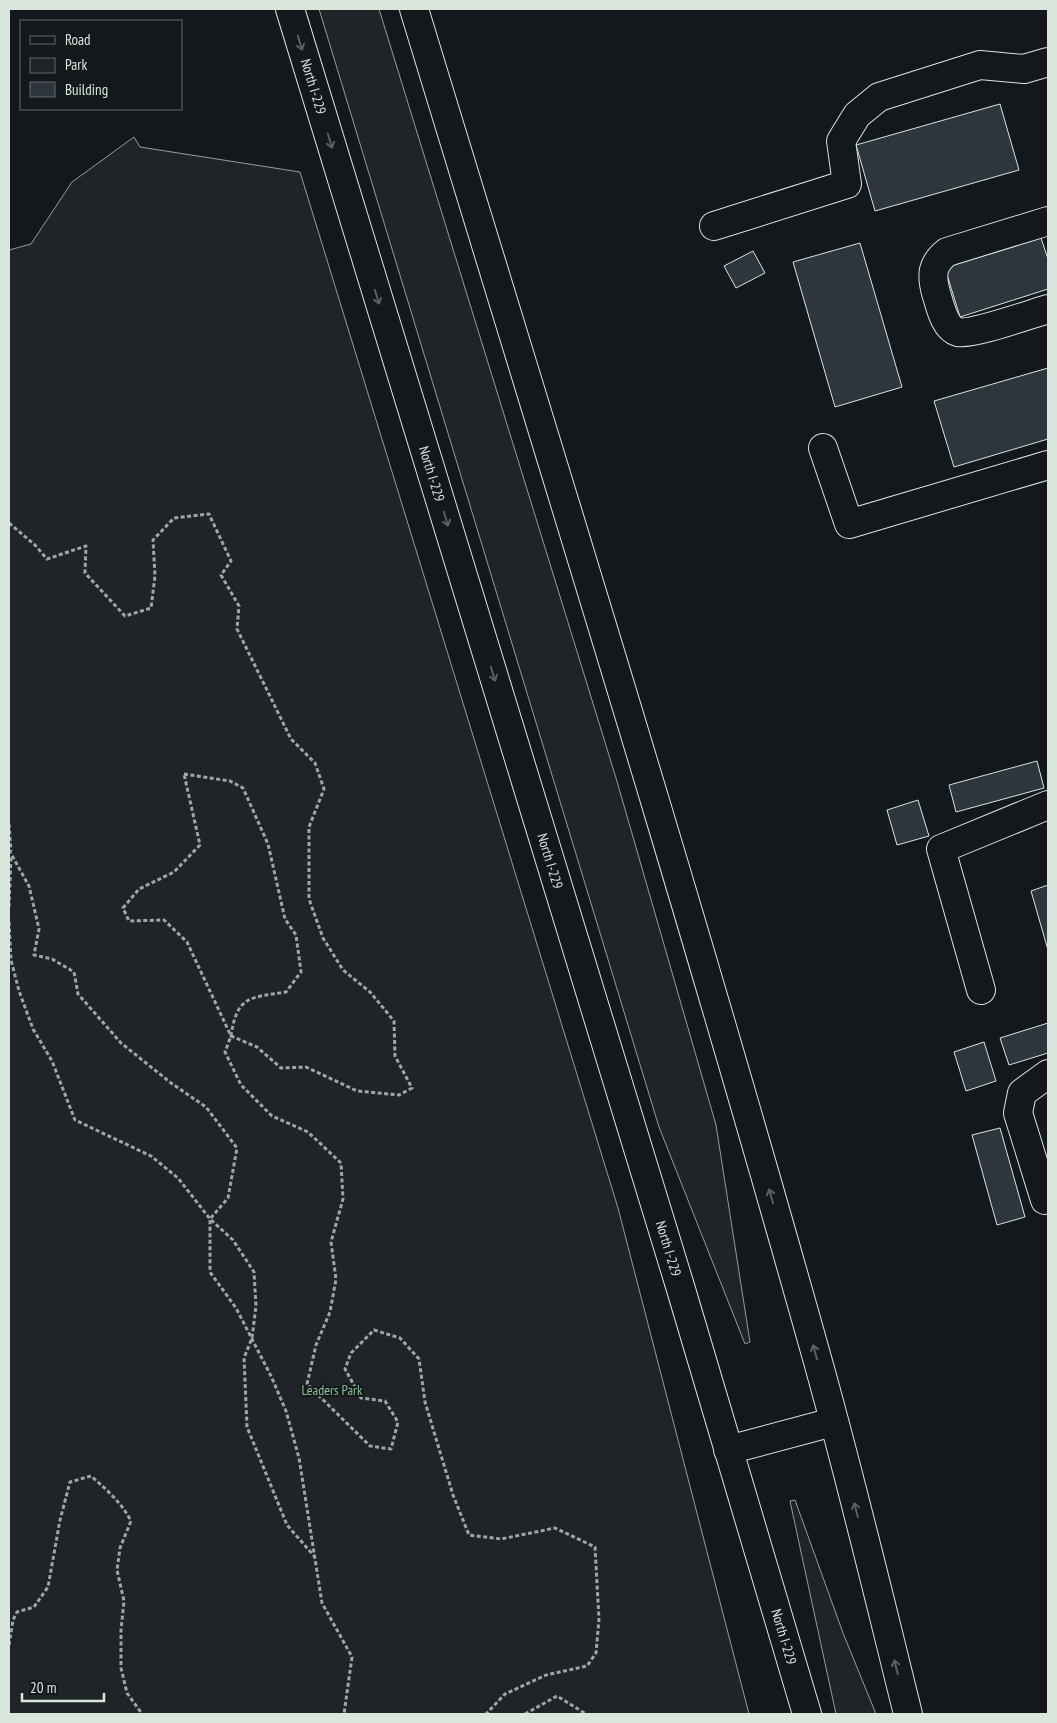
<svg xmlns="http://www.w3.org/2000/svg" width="1057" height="1723" font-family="'PT Sans Narrow',sans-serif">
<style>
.green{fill:#202428;stroke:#939e99}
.building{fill:#2c363c;stroke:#d8e6dc}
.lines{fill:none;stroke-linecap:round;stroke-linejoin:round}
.minor-casing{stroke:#d8e6dc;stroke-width:30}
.highway-casing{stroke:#d8e6dc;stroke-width:30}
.path{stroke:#9da8a2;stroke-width:3;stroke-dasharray:4 2.5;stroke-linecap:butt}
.minor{stroke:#14181c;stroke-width:28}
.highway{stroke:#14181c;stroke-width:28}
.oneway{stroke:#59605f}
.labels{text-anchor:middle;stroke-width:4;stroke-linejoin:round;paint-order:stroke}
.street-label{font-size:14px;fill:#d8e6dc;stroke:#14181c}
.park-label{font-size:14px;fill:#8ac095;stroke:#14181c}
</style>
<rect width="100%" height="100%" fill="#14181c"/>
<!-- green -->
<g class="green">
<path d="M319 9H379L616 778 716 1125 750 1342 745 1344 659 1127Z"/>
<path d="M134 137 140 147 300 172 618 1208 749 1714H9V250L31 244 72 182Z"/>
<path d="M795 1500 843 1633 876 1714H836L790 1501Z"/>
</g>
<!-- building -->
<g class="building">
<path d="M1000 104 1019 170 875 211 856 145Z"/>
<path d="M1041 238 1048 259V289L960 317 945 268Z"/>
<path d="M860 243 902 387 835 407 793 262Z"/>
<path d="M753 251 765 273 736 288 724 266Z"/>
<path d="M1048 368V439L954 467 934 401Z"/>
<path d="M1037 761 1044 788 956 812 949 785Z"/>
<path d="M918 800 929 836 897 845 887 810Z"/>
<path d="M1048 885V950L1031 891Z"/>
<path d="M1048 1023V1053L1009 1065 1000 1038Z"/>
<path d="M984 1042 996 1081 966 1091 954 1052Z"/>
<path d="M1000 1128 1025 1217 997 1225 972 1135Z"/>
</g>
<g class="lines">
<!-- minor casing -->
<g class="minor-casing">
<g id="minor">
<path d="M1048 221 947 252C932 264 931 274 936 293 940 305 944 328 958 332 972 335 1031 314 1048 309"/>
<path d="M714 226 847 184 841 141 857 115 879 97 980 65 1024 69 1048 62"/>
<path d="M823 448 849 524 1048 465"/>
<path d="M981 990 941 849 1048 805"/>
<path d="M1045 1200 1018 1113 1022 1093 1048 1074"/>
<path d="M728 1450 833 1422"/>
</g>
</g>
<!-- highway casing -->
<g class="highway-casing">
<g id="highway">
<path id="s1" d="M290 9 680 1286 807 1714"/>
<path d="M414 9C550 456 689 901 815 1351 849 1471 878 1593 908 1714"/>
</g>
</g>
<!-- path -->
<g class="path">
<path d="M9 523 35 545 47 559 86 546 85 573 125 616 151 608 155 576 153 540 174 518 209 514 231 561 221 575 239 606 237 629 291 739 315 763 324 789 309 827V899L323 938 343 970 370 992 394 1021 395 1056 412 1088 399 1095 357 1091 306 1067 281 1068 257 1047 231 1036 225 1052 241 1085 272 1116 308 1132 341 1163 343 1199 331 1242 336 1279 330 1312 316 1345 307 1384 370 1446 391 1449 398 1422 385 1401 361 1398 345 1369 351 1353 374 1330 400 1338 419 1359 425 1402 453 1495 469 1535 501 1539 555 1528 595 1547 599 1619 596 1653 587 1666 546 1675 505 1694 486 1714"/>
<path d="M184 774 230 781 243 788 268 844 285 919 296 935 301 972 286 992C250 998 237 995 231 1036L187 942 164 920 129 921 123 908 139 889 174 872 200 845Z"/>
<path d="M9 824 11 851"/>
<path d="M9 850 29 886 39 929 34 955 52 959 74 972 78 994 121 1043 171 1083 206 1107 237 1148 228 1198 210 1219V1272L236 1308 271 1376 286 1411 299 1458 322 1603 352 1657 344 1714"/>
<path d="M9 907 11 857"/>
<path d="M9 922 11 960 19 991 33 1029 52 1061 75 1120 151 1156 178 1178 210 1219 233 1240 254 1272 256 1306 252 1338 244 1358 247 1427 287 1525 315 1557"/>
<path d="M9 1645 13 1620 17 1612 34 1607 48 1587 60 1520 70 1482 91 1476C107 1490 121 1502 131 1521L120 1548 117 1570 124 1601 121 1630V1668L127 1693 142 1714"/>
<path d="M525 1714 557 1696 586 1714"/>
</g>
<!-- minor -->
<use href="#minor" class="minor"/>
<!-- highway -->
<use href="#highway" class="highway"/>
</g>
<!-- one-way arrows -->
<defs><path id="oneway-shaft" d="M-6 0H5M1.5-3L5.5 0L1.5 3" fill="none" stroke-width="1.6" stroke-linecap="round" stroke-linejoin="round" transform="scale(1.25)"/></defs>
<g class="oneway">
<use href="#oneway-shaft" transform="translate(300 43) rotate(73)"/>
<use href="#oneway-shaft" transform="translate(330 141) rotate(73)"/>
<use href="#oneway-shaft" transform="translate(377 297) rotate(73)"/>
<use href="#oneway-shaft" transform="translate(446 519) rotate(73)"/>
<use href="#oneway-shaft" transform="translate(493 674) rotate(73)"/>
<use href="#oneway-shaft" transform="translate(771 1196) rotate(-106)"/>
<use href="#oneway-shaft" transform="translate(815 1352) rotate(-106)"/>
<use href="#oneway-shaft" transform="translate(856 1510) rotate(-104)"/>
<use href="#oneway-shaft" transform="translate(896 1667) rotate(-104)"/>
</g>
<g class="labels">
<!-- street labels -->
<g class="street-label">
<text dy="5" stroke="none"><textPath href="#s1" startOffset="81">North I-229</textPath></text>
<text dy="5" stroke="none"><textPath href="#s1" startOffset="486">North I-229</textPath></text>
<text dy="5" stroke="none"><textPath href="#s1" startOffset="891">North I-229</textPath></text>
<text dy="5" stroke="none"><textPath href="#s1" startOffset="1296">North I-229</textPath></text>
<text dy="5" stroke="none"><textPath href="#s1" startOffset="1701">North I-229</textPath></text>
</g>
<!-- park labels -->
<g class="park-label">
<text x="332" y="1395">Leaders Park</text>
</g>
</g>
<!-- border -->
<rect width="1057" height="1723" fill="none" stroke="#d8e6dc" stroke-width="20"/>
<!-- legend -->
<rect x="20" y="20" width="162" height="90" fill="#14181c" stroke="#626a69"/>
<rect x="30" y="36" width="25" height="8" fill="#14181c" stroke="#626a69"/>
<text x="65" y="45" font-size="15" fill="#d8e6dc">Road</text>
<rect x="30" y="58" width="25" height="15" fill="#202428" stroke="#626a69"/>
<text x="65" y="70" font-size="15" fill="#d8e6dc">Park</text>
<rect x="30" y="82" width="25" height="15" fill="#2c363c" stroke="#626a69"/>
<text x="65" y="95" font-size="15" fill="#d8e6dc">Building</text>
<!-- scale -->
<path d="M22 1693v8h82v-8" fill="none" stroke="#d8e6dc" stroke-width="2.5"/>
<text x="30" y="1693" font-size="15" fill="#d8e6dc" stroke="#14181c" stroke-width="4" paint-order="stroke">20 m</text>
</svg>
